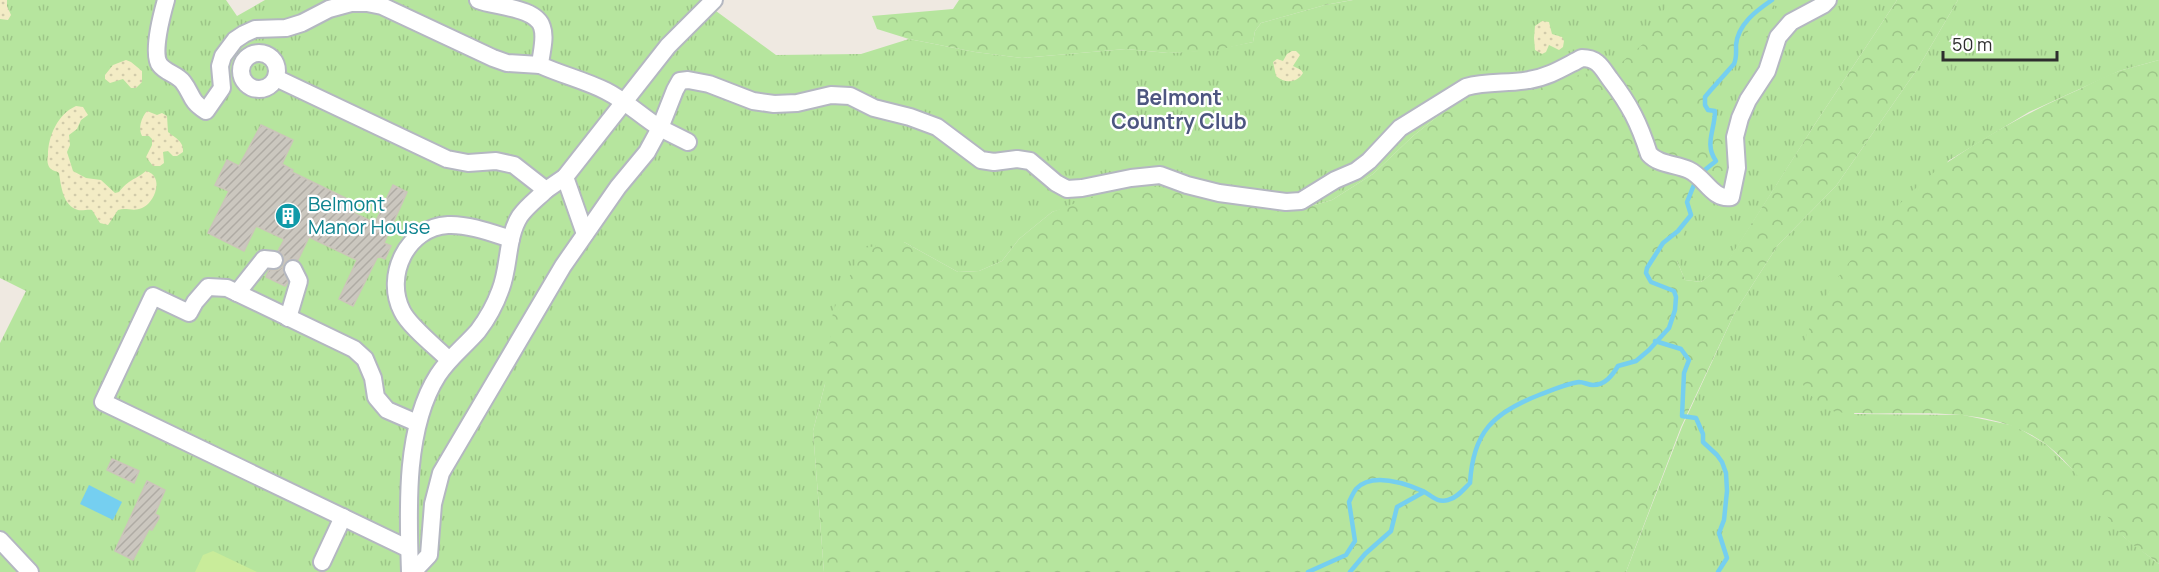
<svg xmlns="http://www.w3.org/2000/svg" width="2159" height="572" font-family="Manrope,sans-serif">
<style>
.grass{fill:url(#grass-tufts)}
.forest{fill:url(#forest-crowns)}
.sand{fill:url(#sand-dots)}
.pitch{fill:#c9ec9a}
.water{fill:#75cff0}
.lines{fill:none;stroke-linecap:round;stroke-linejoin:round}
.stream{stroke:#75cff0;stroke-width:4.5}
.building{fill:url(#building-hatch);stroke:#cbc5ba;stroke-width:1.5}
.minor-casing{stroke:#b4b7c1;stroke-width:20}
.minor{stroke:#fff;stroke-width:16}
.labels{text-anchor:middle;stroke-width:4.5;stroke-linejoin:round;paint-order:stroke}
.culture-label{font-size:20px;fill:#0d838f;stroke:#fff;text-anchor:start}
.neighbourhood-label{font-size:21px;font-weight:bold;fill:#4d5680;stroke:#fff}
</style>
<defs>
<pattern id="grass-tufts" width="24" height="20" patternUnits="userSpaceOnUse" patternTransform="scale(1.5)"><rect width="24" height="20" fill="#b6e59e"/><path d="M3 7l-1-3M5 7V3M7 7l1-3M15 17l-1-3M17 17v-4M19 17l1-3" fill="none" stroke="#9dc588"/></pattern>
<pattern id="forest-crowns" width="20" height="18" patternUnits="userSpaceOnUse" patternTransform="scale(1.5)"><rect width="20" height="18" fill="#b6e59e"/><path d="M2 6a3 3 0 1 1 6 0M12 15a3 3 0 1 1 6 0" fill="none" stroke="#9dc588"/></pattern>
<pattern id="sand-dots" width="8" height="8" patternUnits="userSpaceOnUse" patternTransform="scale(1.5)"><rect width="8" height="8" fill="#f3ecc5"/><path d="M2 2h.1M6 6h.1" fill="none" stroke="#d1cbaa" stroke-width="1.8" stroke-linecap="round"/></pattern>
<pattern id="building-hatch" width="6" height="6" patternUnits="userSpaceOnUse" patternTransform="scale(1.5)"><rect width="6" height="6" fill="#cbc7bf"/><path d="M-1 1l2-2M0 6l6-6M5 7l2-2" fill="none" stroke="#afaba4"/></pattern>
</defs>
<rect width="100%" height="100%" fill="#efe9e1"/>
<!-- grass -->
<g class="grass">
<path d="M0 0H226L237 16 265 0H701L776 55 861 54 909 39 975 52 1022 58 1126 49 1168 53 1213 50 1253 42 1255 31 1261 23 1325 5 1353 0H1897L1815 124 1727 263 1701 282 1685 280 1677 261 1447 109 1413 136 1373 174 1332 200 1292 211 1173 188 1078 204 1052 212 1019 239 1002 261 979 271 958 272 904 242 825 384 813 431 824 572H0V343L26 291 0 278Z"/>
<path d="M1958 0H2159V60L2119 71 2029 112 1948 161 1854 414 1963 415 2015 426 2047 445 2085 482 2124 537 2159 564V572H1626L1682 427 1735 312 1778 245 1836 186 1918 68Z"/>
</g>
<!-- forest -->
<g class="forest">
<path d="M959 0H1352L1325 5 1261 23 1255 31 1253 42 1213 51 1168 53 1126 49 1022 58 975 52 909 39 877 29 872 16 953 9Z"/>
<path d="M1670 0H1772L1777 12 1767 23 1749 30 1716 79 1703 92 1704 113 1723 120 1730 173 1693 198 1677 261 1685 280 1701 282 1727 262 1815 124 1897 0H1958L1918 68 1836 186 1778 245 1735 312 1681 427 1626 572H824L813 431 825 384 833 311 863 248 904 242 958 272 979 271 1002 261 1019 239 1052 212 1115 188 1143 186 1173 188 1293 211 1332 200 1373 174 1413 136 1447 109 1490 91 1557 80 1616 67 1643 44Z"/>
<path d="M2159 60V564C2148 555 2133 546 2123 536 2097 506 2079 470 2047 445 1988 400 1904 418 1835 412 1823 405 1807 396 1802 382 1783 321 1902 191 1951 160 1992 132 2033 110 2078 90 2092 83 2105 76 2119 71 2132 67 2146 64 2159 60Z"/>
</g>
<!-- sand -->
<g class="sand">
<path d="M0 0H7V6L11 15 8 20 0 19Z"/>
<path d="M1542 21 1549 22 1552 34 1562 37 1564 41 1563 47 1559 50 1549 45 1546 52 1542 54 1535 50 1534 38 1535 26Z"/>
<path d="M1292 51H1296L1300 55 1293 66 1301 70 1303 73C1297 83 1285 84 1276 76L1273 62 1277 59 1283 61 1287 54Z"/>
<path d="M126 60 131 62 142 71V82L136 88H131L123 79 110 83 105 79V75L113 65Z"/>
<path d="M76 106 83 107 88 115 81 120 77 129 69 135 70 145 67 152 73 171 86 178 101 180 115 193 119 192C129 179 135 180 146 171 165 176 155 203 142 208 133 212 126 207 118 210L108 225 100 223 92 210C88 209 83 211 78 210 63 206 61 186 59 173 57 171 53 171 51 169 47 166 47 159 48 155 48 136 58 114 76 106Z"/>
<path d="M147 111 157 115 162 113 167 116 168 132C175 138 184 141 183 152L177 156H173L168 151 163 152 164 163 160 166H153L146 157 152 145V139L149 136H142C138 128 141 118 147 111Z"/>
</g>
<!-- pitch -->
<path class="pitch" d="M213 551 257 572H195L203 555Z"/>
<!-- water -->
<path class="water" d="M89 485 122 502 113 520 80 504Z"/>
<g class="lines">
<!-- stream -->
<g class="stream">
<path d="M1701 173 1716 161C1704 144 1715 130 1715 111L1708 110 1705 105V97L1710 91 1734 64C1737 57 1736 52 1736 45 1738 24 1756 11 1772 0"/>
<path d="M1655 341 1681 349 1689 360 1684 373 1682 416 1696 418 1703 434V442L1717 455 1722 462 1726 473 1727 491 1724 520 1719 533 1727 558 1718 572"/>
<path d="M1308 572 1346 555 1355 541 1349 502C1351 498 1353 493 1356 489 1372 472 1404 483 1423 491 1432 496 1437 503 1448 500 1457 498 1464 489 1470 483 1473 432 1493 413 1539 395 1552 390 1566 384 1579 382 1584 382 1588 385 1593 385 1605 385 1612 376 1618 366L1636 361 1649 350 1669 328 1675 310 1676 297 1674 291 1651 282 1646 273 1647 268 1663 243 1678 231 1691 215 1687 202 1696 180"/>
<path d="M1350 572 1365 554 1391 531 1397 507 1424 492"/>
</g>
</g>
<!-- building -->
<g class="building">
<path d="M261 125 293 140 282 164 293 170 292 172 358 204 354 213 375 223 393 185 407 192 384 243 391 246 385 259 378 256 353 306 339 299 357 260 309 237 298 260 289 259 284 264 283 269 288 282 285 286 266 277 269 270H278L283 266 284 256 278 251 284 240 282 238 256 226 244 251 208 233 229 191 215 185 227 160 239 166Z"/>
<path d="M112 459 139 471 134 483 107 470Z"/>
<path d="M147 481 165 490 155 514 159 516V518L152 530 149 529 133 560 115 551Z"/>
</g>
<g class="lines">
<!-- minor casing -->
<g class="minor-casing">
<g id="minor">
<path d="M166 0C162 14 151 54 160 65 166 73 177 74 183 82 193 95 189 100 206 111L222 88 220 66 223 56 235 40 244 34 255 29 286 28 302 23 329 9 351 3H367L382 6 493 58 507 63 540 65"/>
<path d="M478 0C495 7 536 7 542 27 546 38 541 53 540 65 562 75 584 80 606 91 626 101 641 116 660 128L675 90 680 81 688 80 709 84 753 101 774 104 797 103 831 95 850 96 874 108 910 117 937 127 981 160 994 162 1017 159 1030 161 1056 183 1067 189 1082 188 1131 178 1160 175 1187 185 1219 193 1286 202 1301 201 1335 180 1356 171 1369 161 1400 128 1466 87C1487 81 1508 84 1529 80 1549 77 1564 67 1582 58 1598 58 1602 68 1610 79 1630 105 1639 123 1649 154 1659 165 1676 164 1689 170 1705 177 1712 200 1731 197L1737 168 1735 137 1740 118 1748 100 1767 71 1778 37 1791 22 1823 5 1828 0"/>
<circle cx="259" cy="71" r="18"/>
<path d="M276 78 447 159 468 163 496 161 514 165 546 190C538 198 527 206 520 216 506 238 510 267 500 291 495 305 487 319 478 331 465 346 449 358 438 375 404 428 408 511 410 572"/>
<path d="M565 177 585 234"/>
<path d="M546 190 565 177 668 46 714 0"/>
<path d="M237 293 264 259 274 260"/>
<path d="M288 318 299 281 293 269"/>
<path d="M449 360C437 348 409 326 402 311 384 276 407 227 448 225 468 224 492 233 511 239"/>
<path d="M0 540 30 572"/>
<path d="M409 549 103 402 153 296 189 313 195 302 208 287 227 288 354 349 365 359 373 378 376 397 387 410 417 423"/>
<path d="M322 562 343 517"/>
<path d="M413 572 429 555 433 504 441 473 563 266 618 187 647 152 660 128 688 142"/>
</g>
</g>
<!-- minor -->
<use href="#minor" class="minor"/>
</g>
<!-- icons -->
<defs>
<g id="building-disc" transform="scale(1.35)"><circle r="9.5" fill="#0f9aa8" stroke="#fff"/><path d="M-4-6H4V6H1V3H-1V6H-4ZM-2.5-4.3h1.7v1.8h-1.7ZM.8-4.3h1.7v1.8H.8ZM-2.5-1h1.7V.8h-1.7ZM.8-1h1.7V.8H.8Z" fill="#fff"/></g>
</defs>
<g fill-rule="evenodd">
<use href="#building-disc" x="288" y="216"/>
</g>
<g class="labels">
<!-- culture labels -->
<g class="culture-label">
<text x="308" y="211">Belmont<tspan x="308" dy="23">Manor House</tspan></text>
</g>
<!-- neighbourhood labels -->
<g class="neighbourhood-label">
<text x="1179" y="105">Belmont<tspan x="1179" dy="24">Country Club</tspan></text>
</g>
</g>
<!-- scale -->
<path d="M1943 51v9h114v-9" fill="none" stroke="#2e2e2e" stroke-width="3"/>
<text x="1952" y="51" font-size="18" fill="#2e2e2e" stroke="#ffffff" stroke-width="4.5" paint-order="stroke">50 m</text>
</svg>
